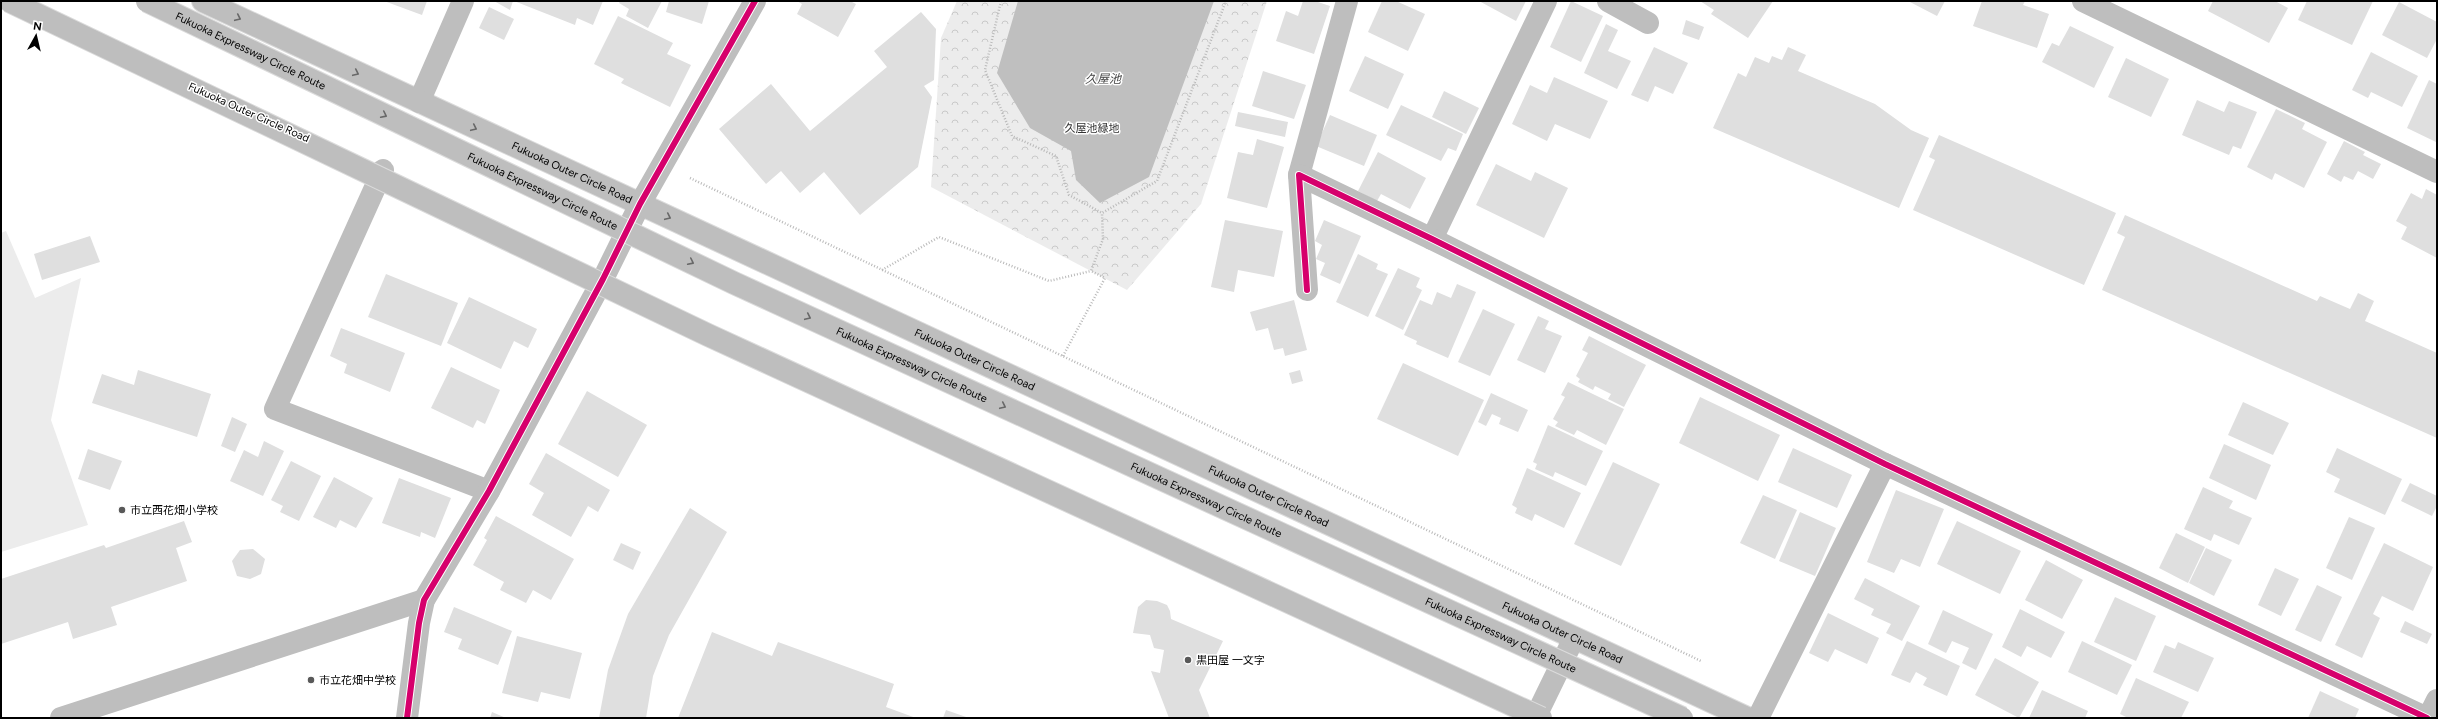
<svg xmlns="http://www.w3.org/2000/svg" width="2438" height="719" font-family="Figtree,'Noto Sans JP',sans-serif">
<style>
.forest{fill:url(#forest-crowns)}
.garden{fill:#ececec}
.water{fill:#bfbfbf}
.building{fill:#dfdfdf}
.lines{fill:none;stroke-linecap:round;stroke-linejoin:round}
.highway-casing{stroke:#dbdbdb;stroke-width:24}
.path{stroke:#b9b9b9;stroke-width:2.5;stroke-dasharray:1 2;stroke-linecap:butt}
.minor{stroke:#bebebe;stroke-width:22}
.highway{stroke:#bebebe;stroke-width:22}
.highway-bridge-casing{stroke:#dbdbdb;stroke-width:24;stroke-linecap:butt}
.highway-bridge{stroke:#bebebe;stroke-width:22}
.cycleway-casing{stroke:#fff;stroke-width:8}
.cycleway{stroke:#d6006c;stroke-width:6}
.oneway{stroke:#686868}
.poi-dot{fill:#595959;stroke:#fff;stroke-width:1.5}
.labels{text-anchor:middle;stroke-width:3;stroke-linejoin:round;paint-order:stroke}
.street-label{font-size:11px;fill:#000;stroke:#fff}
.park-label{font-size:11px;fill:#333;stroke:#fff}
.poi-label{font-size:11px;fill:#000;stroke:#fff;text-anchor:start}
.water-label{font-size:12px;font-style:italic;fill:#444;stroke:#fff}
</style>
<defs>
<pattern id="forest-crowns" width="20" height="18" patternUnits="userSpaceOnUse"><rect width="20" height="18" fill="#ececec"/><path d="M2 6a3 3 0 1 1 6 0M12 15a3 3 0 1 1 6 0" fill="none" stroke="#c9c9c9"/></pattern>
</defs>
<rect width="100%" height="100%" fill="#fff"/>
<!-- forest -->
<path class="forest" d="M957 1H1267L1201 204 1127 290 931 187 941 38Z"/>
<!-- garden -->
<path class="garden" d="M6 231 35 298 81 278 51 420 88 525 1 552V233Z"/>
<!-- water -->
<path class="water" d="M1018 1H1214L1149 177 1100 203 1076 180 1071 151 1030 128 997 73Z"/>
<!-- building -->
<g class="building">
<path d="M384 1H427L422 15Z"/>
<path d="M494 1H513L510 10Z"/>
<path d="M514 1H603L593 25 577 18 575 25Z"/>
<path d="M620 1H662L648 28 626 16 629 9 619 3Z"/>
<path d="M669 1H709L702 24 666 12Z"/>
<path d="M797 1H850L856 4 838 37 797 14 802 4Z"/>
<path d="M1303 1H1315L1330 6 1314 54 1276 41 1286 11 1298 16Z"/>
<path d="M1382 1H1396L1425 14 1408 51 1368 32Z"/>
<path d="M1479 1H1526L1516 21Z"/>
<path d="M1571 1 1603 16 1581 62 1550 47Z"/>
<path d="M1700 1H1773L1748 38 1711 14 1714 10Z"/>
<path d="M1908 1H1945L1937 16Z"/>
<path d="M1982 1H2025L2023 5 2049 14 2037 48 1973 26Z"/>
<path d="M2213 1H2275L2288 8 2269 43 2208 11Z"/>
<path d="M2307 1H2373L2352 45 2298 20Z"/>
<path d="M2399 2 2437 22V39L2427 58 2382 35Z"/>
<path d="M489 7 514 19 504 40 479 28Z"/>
<path d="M921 12 936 29 934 80 924 86 932 97 918 167 860 215 824 172 800 193 781 171 766 184 719 129 771 84 810 131 887 67 874 51Z"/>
<path d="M618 16 673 43 667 54 691 65 670 107 621 83 624 79 594 64Z"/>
<path d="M1686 20 1704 27 1699 40 1682 34Z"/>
<path d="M1606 24 1618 30 1608 51 1631 61 1617 89 1584 73Z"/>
<path d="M2070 26 2114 47 2094 88 2042 62 2052 43 2059 46Z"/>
<path d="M1654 47 1688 63 1673 94 1655 86 1648 102 1631 95Z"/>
<path d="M1788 47 1806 55 1798 71 1875 104 1911 130 1929 138 1899 208 1713 128 1738 73 1746 77 1755 57 1769 63 1772 56 1782 60Z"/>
<path d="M2371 52 2418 76 2402 107 2371 92 2368 98 2352 90Z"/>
<path d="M1365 56 1404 74 1388 109 1349 91Z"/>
<path d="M2126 58 2169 79 2151 117 2108 97Z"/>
<path d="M1263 71 1306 85 1294 119 1252 106Z"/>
<path d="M1554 77 1608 101 1590 139 1555 124 1547 141 1512 124 1530 85 1547 93Z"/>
<path d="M2429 80 2437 84 2436 142 2407 128Z"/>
<path d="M1444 91 1479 108 1466 134 1432 117Z"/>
<path d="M2197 100 2224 112 2229 101 2257 112 2241 149 2233 146 2229 155 2182 135Z"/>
<path d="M1401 105 1463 134 1456 151 1448 148 1441 161 1386 135Z"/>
<path d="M2276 109 2305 123 2302 129 2327 142 2304 188 2275 173 2272 180 2247 167Z"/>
<path d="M1238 112 1288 122 1285 137 1235 126Z"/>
<path d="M1330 115 1377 135 1364 166 1316 146Z"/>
<path d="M1939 135 2116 213 2084 285 1913 210 1935 160 1929 157Z"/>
<path d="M1257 139 1284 147 1267 208 1227 198 1238 152 1253 155Z"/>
<path d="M2344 141 2365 152 2363 155 2381 164 2373 179 2358 171 2353 180 2344 176 2341 182 2327 174Z"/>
<path d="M1378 152 1426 178 1410 209 1381 194 1377 201 1358 191Z"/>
<path d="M1496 164 1531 181 1535 172 1568 188 1544 238 1476 205Z"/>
<path d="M2426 189 2437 195V258L2401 239 2407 227 2396 221 2411 193 2422 199Z"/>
<path d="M2125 215 2317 301 2320 296 2350 309 2358 293 2374 301 2365 321 2437 353V438L2102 290 2125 237 2117 233Z"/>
<path d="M1225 220 1283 231 1274 277 1238 270 1234 292 1211 287Z"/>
<path d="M1324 220 1361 236 1340 284 1320 275 1325 263 1316 259 1322 245 1315 241Z"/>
<path d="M90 236 100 262 42 280 34 254Z"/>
<path d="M1358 254 1378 264 1376 269 1388 274 1368 317 1336 302Z"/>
<path d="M1398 268 1420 278 1416 287 1422 290 1403 330 1375 316Z"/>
<path d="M386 274 458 303 441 346 368 317Z"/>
<path d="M1457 284 1476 292 1448 358 1416 344 1417 341 1404 335 1420 300 1432 305 1437 292 1451 298Z"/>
<path d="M469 297 537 329 528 348 514 341 501 369 447 343Z"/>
<path d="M1294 300 1307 350 1285 356 1283 348 1274 350 1268 328 1256 331 1250 312Z"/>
<path d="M1483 309 1515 324 1490 376 1458 362Z"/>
<path d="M1538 316 1549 321 1545 329 1562 336 1545 373 1517 360Z"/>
<path d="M341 328 405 353 390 392 344 373 347 364 330 356Z"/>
<path d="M1589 336 1646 365 1624 407 1608 399 1611 394 1595 386 1593 390 1578 382 1580 379 1576 376 1588 353 1582 350Z"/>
<path d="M1403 363 1484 400 1458 456 1377 419Z"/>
<path d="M451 367 500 390 485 424 477 420 473 428 431 408Z"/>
<path d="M138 370 211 394 197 437 92 403 102 374 134 385Z"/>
<path d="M1300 370 1303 381 1292 384 1289 373Z"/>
<path d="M1568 382 1624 409 1606 445 1577 430 1574 435 1555 426 1558 422 1553 419 1565 397 1561 395Z"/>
<path d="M587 391 647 425 618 477 558 444Z"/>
<path d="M1491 393 1528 410 1518 432 1499 424 1501 418 1492 414 1486 426 1478 422Z"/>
<path d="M1700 397 1780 435 1758 481 1679 443Z"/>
<path d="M2243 402 2289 423 2273 455 2228 435Z"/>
<path d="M232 417 247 424 235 452 221 446Z"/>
<path d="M1548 425 1603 451 1586 486 1555 472 1553 477 1535 469 1537 464 1533 462Z"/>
<path d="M264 441 284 451 263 496 230 481 244 450 258 457Z"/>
<path d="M2224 444 2271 465 2256 500 2209 478Z"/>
<path d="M1793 448 1852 475 1837 508 1778 482Z"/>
<path d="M2337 448 2402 479 2385 515 2334 492 2340 479 2326 472Z"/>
<path d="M88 449 122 461 110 490 78 479Z"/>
<path d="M546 453 610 490 598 512 588 506 571 537 532 515 544 493 529 484Z"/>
<path d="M291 461 321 476 299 521 280 512 283 506 271 500Z"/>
<path d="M1613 462 1660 484 1621 566 1574 544Z"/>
<path d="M1527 468 1581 493 1564 528 1535 514 1532 521 1515 513 1517 508 1512 505Z"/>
<path d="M334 477 373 498 356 528 340 520 336 528 313 517Z"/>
<path d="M399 478 451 498 435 538 421 532 420 537 382 523Z"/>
<path d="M2410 483 2437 496V506L2432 516 2401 501Z"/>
<path d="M2203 487 2233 501 2229 508 2252 518 2239 545 2214 534 2211 541 2184 529Z"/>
<path d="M1896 490 1944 509 1920 567 1901 559 1894 573 1867 562Z"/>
<path d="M1763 495 1797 510 1775 559 1740 543Z"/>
<path d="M690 508 727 532 669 635 653 676 646 718H599L608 670 628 614Z"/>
<path d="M1800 512 1836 528 1815 576 1779 561Z"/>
<path d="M496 516 574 559 551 600 533 590 526 603 500 590 504 582 473 565 487 540 484 538Z"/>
<path d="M2349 517 2375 528 2352 580 2326 568Z"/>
<path d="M184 521 192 542 176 548 187 581 111 607 117 625 73 639 68 622 1 644V579L104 545 106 548Z"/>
<path d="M1957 521 2021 551 2000 594 1937 564Z"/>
<path d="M2176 533 2205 547 2188 583 2159 568Z"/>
<path d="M621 543 641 552 633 570 613 560Z"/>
<path d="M2384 543 2433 567 2413 611 2382 596 2373 614 2380 618 2362 658 2335 645Z"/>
<path d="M2206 548 2232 560 2214 596 2189 583Z"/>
<path d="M253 549 265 559 261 574 250 579 237 576 232 561 240 550Z"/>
<path d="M2046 560 2083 580 2062 619 2025 600Z"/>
<path d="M2275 568 2299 579 2281 616 2258 605Z"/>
<path d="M1865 578 1920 606 1902 641 1886 633 1891 624 1871 615 1874 609 1854 599Z"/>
<path d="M2317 585 2342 597 2321 642 2295 630Z"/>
<path d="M2115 597 2156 616 2136 661 2094 642Z"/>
<path d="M1146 600 1157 601 1167 605 1170 611 1171 619 1223 641 1199 690 1210 718H1169L1151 671 1160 673 1164 650 1154 648 1150 635 1133 633 1138 607Z"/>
<path d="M454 607 512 631 498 665 458 649 462 639 444 632Z"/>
<path d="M2020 609 2065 632 2051 658 2027 646 2021 657 2002 647Z"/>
<path d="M1943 610 1993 634 1976 670 1962 663 1969 648 1952 641 1946 653 1928 644Z"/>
<path d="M1828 613 1879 638 1867 664 1835 649 1828 662 1809 653Z"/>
<path d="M2405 621 2432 634 2427 644 2400 632Z"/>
<path d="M712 632 772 656 778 642 894 684 886 707 916 718H678Z"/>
<path d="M517 636 582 653 570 699 541 692 538 702 502 693Z"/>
<path d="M1907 641 1960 666 1947 696 1923 685 1927 678 1916 672 1910 683 1891 675Z"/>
<path d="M2082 641 2132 665 2117 695 2068 672Z"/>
<path d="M2178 642 2214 658 2198 692 2153 672 2165 645 2175 649Z"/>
<path d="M1995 658 2039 682 2019 718 1975 695Z"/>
<path d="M2136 678 2189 702 2181 718H2128L2120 714Z"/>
<path d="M2042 690 2088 711 2085 718H2029Z"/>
<path d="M2320 691 2359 709 2355 718H2308Z"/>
<path d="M946 710 969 718H943Z"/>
<path d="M492 712 506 718H490Z"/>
</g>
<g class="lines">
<!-- highway casing -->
<g class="highway-casing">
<g id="highway">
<path id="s1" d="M203 1 1747 718"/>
</g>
</g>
<!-- path -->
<g class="path">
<path d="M1001 1 985 70 1012 136 1056 156 1069 195 1102 213 1157 181 1226 1"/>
<path d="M690 178 1701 661"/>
<path d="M882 270 939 237 1049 281 1091 271"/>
<path d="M1063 356 1105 278 1091 271 1103 239 1102 213"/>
</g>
<!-- minor -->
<g class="minor">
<path d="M1608 1 1648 23"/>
<path d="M2083 1 2437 172"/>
<path d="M419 102 463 1"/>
<path d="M383 170 275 409 489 491"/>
<path d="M1299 175 1347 1"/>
<path d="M1432 239 1546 1"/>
<path d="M1307 290 1299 175 1432 239 1885 464 2427 718"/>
<path d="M61 718 424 600"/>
<path d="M407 718 419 623 424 600 489 491 603 279 640 204 755 1"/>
<path d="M1535 718 1574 638"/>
<path d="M1758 718 1885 464"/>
<path d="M2428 718 2437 700"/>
</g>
<!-- highway -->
<use href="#highway" class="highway"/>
<!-- highway-bridge casing -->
<g class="highway-bridge-casing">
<g id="highway-bridge">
<path d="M9 1 708 335 1541 718"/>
<path id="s2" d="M147 1 734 283 1682 718"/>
</g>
</g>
<!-- highway-bridge -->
<use href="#highway-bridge" class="highway-bridge"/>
<!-- cycleway casing -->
<g class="cycleway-casing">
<g id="cycleway">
<path d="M1307 290 1299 175 1432 239 1885 464 2427 718"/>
<path d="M407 718 419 623 424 600 489 491 603 279 640 204 755 1"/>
</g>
</g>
<!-- cycleway -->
<use href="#cycleway" class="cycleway"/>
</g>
<!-- one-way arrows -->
<defs><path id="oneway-chevron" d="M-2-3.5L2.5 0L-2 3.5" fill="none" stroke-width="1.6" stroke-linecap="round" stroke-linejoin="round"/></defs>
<g class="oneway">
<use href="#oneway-chevron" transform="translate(238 18) rotate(25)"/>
<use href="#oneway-chevron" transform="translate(356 73) rotate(25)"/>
<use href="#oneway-chevron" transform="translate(384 115) rotate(26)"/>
<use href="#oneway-chevron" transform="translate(474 128) rotate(25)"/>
<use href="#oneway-chevron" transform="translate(668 217) rotate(25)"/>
<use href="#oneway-chevron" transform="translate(691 262) rotate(26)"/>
<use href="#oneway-chevron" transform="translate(808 317) rotate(25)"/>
<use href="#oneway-chevron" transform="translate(1003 406) rotate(25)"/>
</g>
<!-- markers -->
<g class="poi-dot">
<circle cx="122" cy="510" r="4"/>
<circle cx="1188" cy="660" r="4"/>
<circle cx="311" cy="680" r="4"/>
</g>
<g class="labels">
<!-- street labels -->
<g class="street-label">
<text dy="4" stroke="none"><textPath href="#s2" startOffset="115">Fukuoka Expressway Circle Route</textPath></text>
<text transform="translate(249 112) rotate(24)" y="4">Fukuoka Outer Circle Road</text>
<text dy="4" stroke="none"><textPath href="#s1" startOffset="407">Fukuoka Outer Circle Road</textPath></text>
<text dy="4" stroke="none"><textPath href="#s2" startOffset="439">Fukuoka Expressway Circle Route</textPath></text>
<text dy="4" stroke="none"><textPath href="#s1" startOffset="851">Fukuoka Outer Circle Road</textPath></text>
<text dy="4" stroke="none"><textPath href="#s2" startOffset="847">Fukuoka Expressway Circle Route</textPath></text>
<text dy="4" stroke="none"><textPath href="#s1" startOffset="1175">Fukuoka Outer Circle Road</textPath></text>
<text dy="4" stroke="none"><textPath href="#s2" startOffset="1171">Fukuoka Expressway Circle Route</textPath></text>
<text dy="4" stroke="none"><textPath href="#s1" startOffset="1499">Fukuoka Outer Circle Road</textPath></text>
<text dy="4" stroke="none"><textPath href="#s2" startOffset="1495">Fukuoka Expressway Circle Route</textPath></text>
</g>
<!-- park labels -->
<g class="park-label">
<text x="1092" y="132">久屋池緑地</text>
</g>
<!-- poi labels -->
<g class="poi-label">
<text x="130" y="514">市立西花畑小学校</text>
<text x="1196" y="664">黒田屋 一文字</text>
<text x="319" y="684">市立花畑中学校</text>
</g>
<!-- water labels -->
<g class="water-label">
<text x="1103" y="83">久屋池</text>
</g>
</g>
<!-- border -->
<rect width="2438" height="719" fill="none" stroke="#000000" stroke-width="4"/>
<!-- north arrow -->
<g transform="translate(36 36) rotate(8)" stroke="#ffffff" stroke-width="3" paint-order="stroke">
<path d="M0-3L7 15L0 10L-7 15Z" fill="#000000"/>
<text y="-6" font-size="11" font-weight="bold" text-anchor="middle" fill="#000000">N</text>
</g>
</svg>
